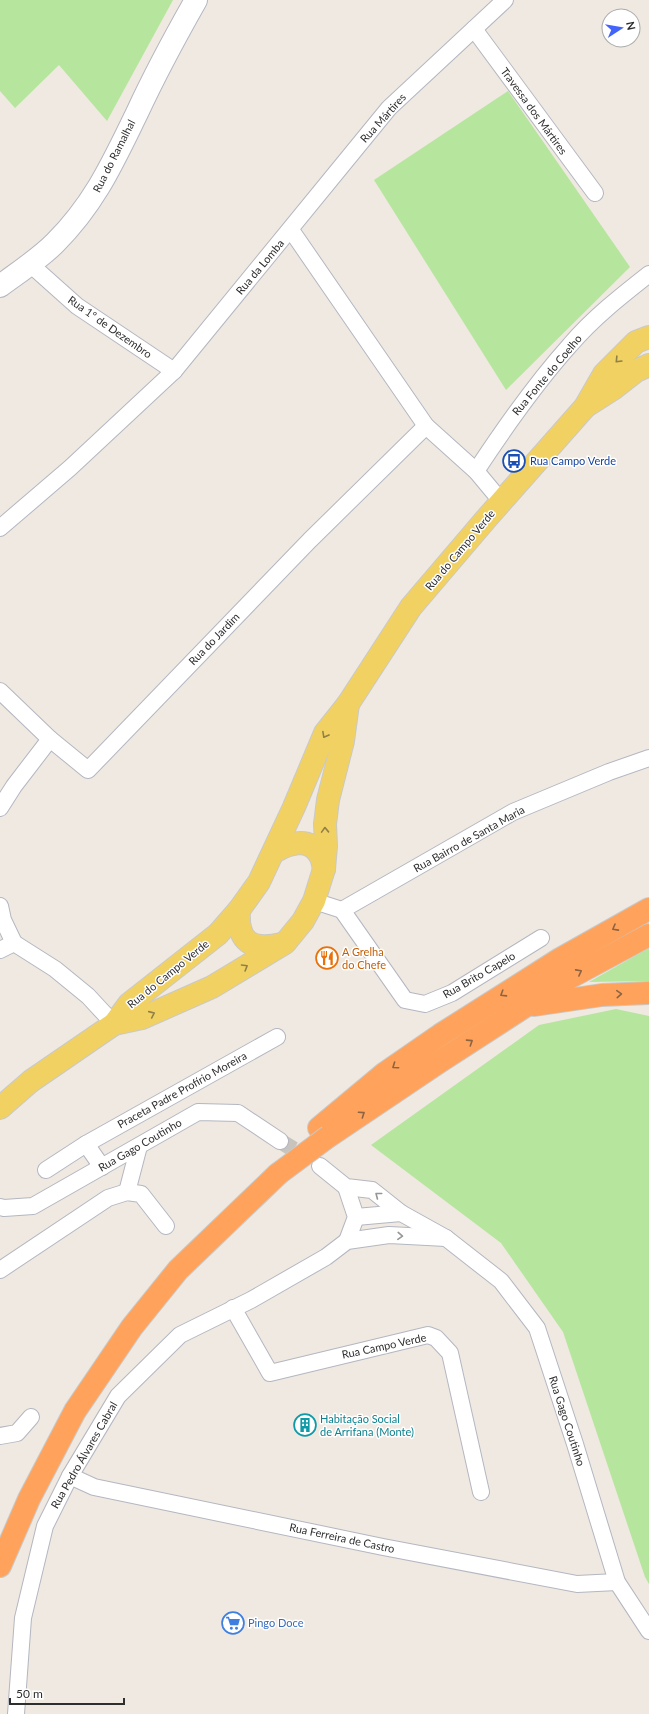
<svg xmlns="http://www.w3.org/2000/svg" width="649" height="1714" font-family="Lato,sans-serif">
<style>
.green{fill:#b6e59e}
.lines{fill:none;stroke-linecap:round;stroke-linejoin:round}
.street-tunnel{stroke:#c8c4bd;stroke-width:16;stroke-dasharray:16 8;stroke-linecap:butt}
.street-casing{stroke:#b4b7c1;stroke-width:18}
.secondary-casing{stroke:#b4b7c1;stroke-width:24}
.primary-casing{stroke:#c9c9c9;stroke-width:24}
.highway-casing{stroke:#c9c9c9;stroke-width:24}
.street{stroke:#fff;stroke-width:16}
.secondary{stroke:#fff;stroke-width:22}
.primary{stroke:#f2d163;stroke-width:22}
.highway{stroke:#ffa35c;stroke-width:22}
.highway-bridge-casing{stroke:#c9c9c9;stroke-width:24;stroke-linecap:butt}
.highway-bridge{stroke:#ffa35c;stroke-width:22}
.oneway{stroke:#908048}
.oneway2{stroke:#8c6343}
.oneway3{stroke:#969696}
.labels{text-anchor:middle;stroke-width:3;stroke-linejoin:round;paint-order:stroke}
.street-label{font-size:11px;fill:#2e2e2e;stroke:#fff}
.transit-label{font-size:11px;fill:#164399;stroke:#fff;text-anchor:start}
.food-label{font-size:11px;fill:#c56008;stroke:#fff;text-anchor:start}
.culture-label{font-size:11px;fill:#0d838f;stroke:#fff;text-anchor:start}
.shop-label{font-size:11px;fill:#366cbe;stroke:#fff;text-anchor:start}
</style>
<rect width="100%" height="100%" fill="#efe9e1"/>
<!-- green -->
<g class="green">
<path d="M0 0H173L107 121 59 65 15 108 0 91Z"/>
<path d="M508 91 630 267 506 390 374 180Z"/>
<path d="M649 948V981L589 982Z"/>
<path d="M616 1009 649 1016V1584L645 1577 563 1332 501 1243 371 1145 539 1025Z"/>
</g>
<g class="lines">
<!-- street-tunnel -->
<path class="street-tunnel" d="M280 1141 311 1160"/>
<!-- street casing -->
<g class="street-casing">
<g id="street">
<path d="M474 29 595 193"/>
<path d="M291 230 426 426 476 471 501 501"/>
<path d="M30 264 77 306 174 371"/>
<path d="M476 471C505 427 535 384 570 345 593 318 621 296 649 274"/>
<path d="M0 528 70 468 174 371 389 108 505 0"/>
<path d="M0 691 50 739 88 770 310 540 426 426"/>
<path d="M0 808 14 786 50 739"/>
<path d="M314 901 342 910 513 812 609 772 649 758"/>
<path d="M0 906 3 920 14 943"/>
<path d="M342 910 405 1000 425 1004 452 993 541 938"/>
<path d="M0 950 14 943 55 969 88 996 114 1024"/>
<path d="M86 1144 102 1167"/>
<path d="M320 1166 346 1187 372 1190 401 1213 446 1238 501 1281 537 1328 575 1444 617 1582 649 1631"/>
<path d="M46 1170 86 1144 277 1037"/>
<path d="M346 1187 356 1217 347 1241"/>
<path d="M127 1192 139 1146"/>
<path d="M0 1207 4 1208 33 1206 198 1112 238 1113 280 1141"/>
<path d="M356 1217 401 1213"/>
<path d="M0 1270 108 1198 127 1192 141 1194 166 1226"/>
<path d="M233 1308 270 1373 428 1335 436 1338 450 1353 481 1492"/>
<path d="M0 1436 17 1433 31 1417"/>
<path d="M70 1476 94 1487 383 1547 577 1584 617 1582"/>
<path d="M16 1714 23 1618 45 1526 70 1476 118 1396 180 1335 251 1300 326 1257 347 1241 389 1235 446 1238"/>
</g>
</g>
<!-- secondary casing -->
<g class="secondary-casing">
<path id="secondary" d="M0 286C19 272 39 259 55 243 95 203 113 162 137 113 155 74 175 37 196 0"/>
</g>
<!-- primary casing -->
<g class="primary-casing">
<g id="primary">
<path d="M588 405 613 389 636 371 649 365"/>
<path d="M274 852C287 844 309 836 319 854 322 858 323 864 324 869"/>
<path d="M239 910C237 942 251 951 282 944"/>
<path d="M114 1024 142 1018 212 987 285 943 303 921 314 901 324 869 326 846 325 824 328 800 343 741 348 704"/>
<path d="M0 1108 31 1081 114 1024 129 1004 218 934 239 910 259 882 294 807 325 733 348 704 411 607 486 519 585 407 604 374 636 342 649 337"/>
</g>
</g>
<!-- highway casing -->
<g class="highway-casing">
<g id="highway">
<path d="M534 1005 602 995 649 993"/>
<path d="M319 1128 385 1073 440 1035 560 959 649 909"/>
<path d="M329 1136 439 1062 569 978 649 935"/>
<path d="M0 1566 29 1499 75 1411 132 1327 178 1270 278 1174"/>
</g>
</g>
<!-- street -->
<use href="#street" class="street"/>
<!-- secondary -->
<use href="#secondary" class="secondary"/>
<!-- primary -->
<use href="#primary" class="primary"/>
<!-- highway -->
<use href="#highway" class="highway"/>
<!-- highway-bridge casing -->
<g class="highway-bridge-casing">
<path id="highway-bridge" d="M278 1174 329 1136"/>
</g>
<!-- highway-bridge -->
<use href="#highway-bridge" class="highway-bridge"/>
</g>
<!-- one-way arrows -->
<defs><path id="oneway-chevron" d="M-2-3.5L2.5 0L-2 3.5" fill="none" stroke-width="1.6" stroke-linecap="round" stroke-linejoin="round"/></defs>
<g class="oneway">
<use href="#oneway-chevron" transform="translate(618 360) rotate(134)"/>
<use href="#oneway-chevron" transform="translate(325 735) rotate(119)"/>
<use href="#oneway-chevron" transform="translate(325 830) rotate(-92)"/>
<use href="#oneway-chevron" transform="translate(245 967) rotate(-31)"/>
<use href="#oneway-chevron" transform="translate(152 1014) rotate(-24)"/>
</g>
<g class="oneway2">
<use href="#oneway-chevron" transform="translate(615 928) rotate(151)"/>
<use href="#oneway-chevron" transform="translate(579 972) rotate(-28)"/>
<use href="#oneway-chevron" transform="translate(503 994) rotate(148)"/>
<use href="#oneway-chevron" transform="translate(619 994) rotate(-4)"/>
<use href="#oneway-chevron" transform="translate(470 1042) rotate(-33)"/>
<use href="#oneway-chevron" transform="translate(395 1066) rotate(145)"/>
<use href="#oneway-chevron" transform="translate(362 1114) rotate(-34)"/>
</g>
<g class="oneway3">
<use href="#oneway-chevron" transform="translate(378 1195) rotate(-142)"/>
<use href="#oneway-chevron" transform="translate(400 1236) rotate(3)"/>
</g>
<!-- icons -->
<defs>
<g id="bus-ring" transform="scale(1.15)"><circle r="9.5" fill="#fff" stroke="#1a4fb4" stroke-width="1.5"/><path d="M-5-6H5V4H4V6H2V4H-2V6H-4V4H-5ZM-3.5-4V0h7V-4ZM-3.5 1.2v1.5H-2V1.2ZM2 1.2v1.5H3.5V1.2Z" fill="#1a4fb4"/></g>
<g id="restaurant-ring" transform="scale(1.15)"><circle r="9.5" fill="#fff" stroke="#e8710a" stroke-width="1.5"/><path d="M-5-6h1v4h1v-4h1v4h1v-4h1v5L-1.5 .5V6h-2V.5L-5-1ZM5-6V6H3V1.5H1.5Q1.5-4 5-6Z" fill="#e8710a"/></g>
<g id="building-ring" transform="scale(1.15)"><circle r="9.5" fill="#fff" stroke="#0f9aa8" stroke-width="1.5"/><path d="M-4-6H4V6H1V3H-1V6H-4ZM-2.5-4.3h1.7v1.8h-1.7ZM.8-4.3h1.7v1.8H.8ZM-2.5-1h1.7V.8h-1.7ZM.8-1h1.7V.8H.8Z" fill="#0f9aa8"/></g>
<g id="supermarket-ring" transform="scale(1.15)"><circle r="9.5" fill="#fff" stroke="#3f7fe0" stroke-width="1.5"/><path d="M-6-5.5h2.5l.6 2H6L4.5 2H-2.5L-4.4-4H-6ZM-1.5 3.2a1.3 1.3 0 1 0 .1 0ZM3 3.2a1.3 1.3 0 1 0 .1 0Z" fill="#3f7fe0"/></g>
</defs>
<g fill-rule="evenodd">
<use href="#bus-ring" x="514" y="461"/>
<use href="#restaurant-ring" x="327" y="958"/>
<use href="#building-ring" x="305" y="1425"/>
<use href="#supermarket-ring" x="233" y="1623"/>
</g>
<g class="labels">
<!-- street labels -->
<g class="street-label">
<text transform="translate(534 111) rotate(54)" y="4">Travessa dos Mártires</text>
<text transform="translate(383 118) rotate(-48)" y="4">Rua Mártires</text>
<text transform="translate(114 156) rotate(-63)" y="4">Rua do Ramalhal</text>
<text transform="translate(260 267) rotate(-50)" y="4">Rua da Lomba</text>
<text transform="translate(110 327) rotate(35)" y="4">Rua 1º de Dezembro</text>
<text transform="translate(547 375) rotate(-50)" y="4">Rua Fonte do Coelho</text>
<text transform="translate(460 550) rotate(-50)" y="4">Rua do Campo Verde</text>
<text transform="translate(214 639) rotate(-46)" y="4">Rua do Jardim</text>
<text transform="translate(469 839) rotate(-29)" y="4">Rua Bairro de Santa Maria</text>
<text transform="translate(168 974) rotate(-39)" y="4">Rua do Campo Verde</text>
<text transform="translate(479 975) rotate(-30)" y="4">Rua Brito Capelo</text>
<text transform="translate(182 1090) rotate(-29)" y="4">Praceta Padre Profírio Moreira</text>
<text transform="translate(140 1145) rotate(-30)" y="4">Rua Gago Coutinho</text>
<text transform="translate(384 1346) rotate(-12)" y="4">Rua Campo Verde</text>
<text transform="translate(567 1421) rotate(72)" y="4">Rua Gago Coutinho</text>
<text transform="translate(84 1455) rotate(-60)" y="4">Rua Pedro Álvares Cabral</text>
<text transform="translate(342 1538) rotate(12)" y="4">Rua Ferreira de Castro</text>
</g>
<!-- transit labels -->
<g class="transit-label">
<text x="530" y="465">Rua Campo Verde</text>
</g>
<!-- food labels -->
<g class="food-label">
<text x="342" y="956">A Grelha<tspan x="342" dy="13">do Chefe</tspan></text>
</g>
<!-- culture labels -->
<g class="culture-label">
<text x="320" y="1423">Habitação Social<tspan x="320" dy="13">de Arrifana (Monte)</tspan></text>
</g>
<!-- shop labels -->
<g class="shop-label">
<text x="248" y="1627">Pingo Doce</text>
</g>
</g>
<!-- north arrow -->
<g transform="translate(621 28) rotate(78)"><circle r="19" fill="#ffffff" stroke="#ababab"/>
<path d="M0-3L7 15L0 10L-7 15Z" fill="#4264fb"/>
<text y="-6" font-size="11" font-weight="bold" text-anchor="middle" fill="#2e2e2e">N</text>
</g>
<!-- scale -->
<path d="M10 1698v6h114v-6" fill="none" stroke="#2e2e2e" stroke-width="2"/>
<text x="16" y="1698" font-size="12" fill="#2e2e2e" stroke="#ffffff" stroke-width="3" paint-order="stroke">50 m</text>
</svg>
